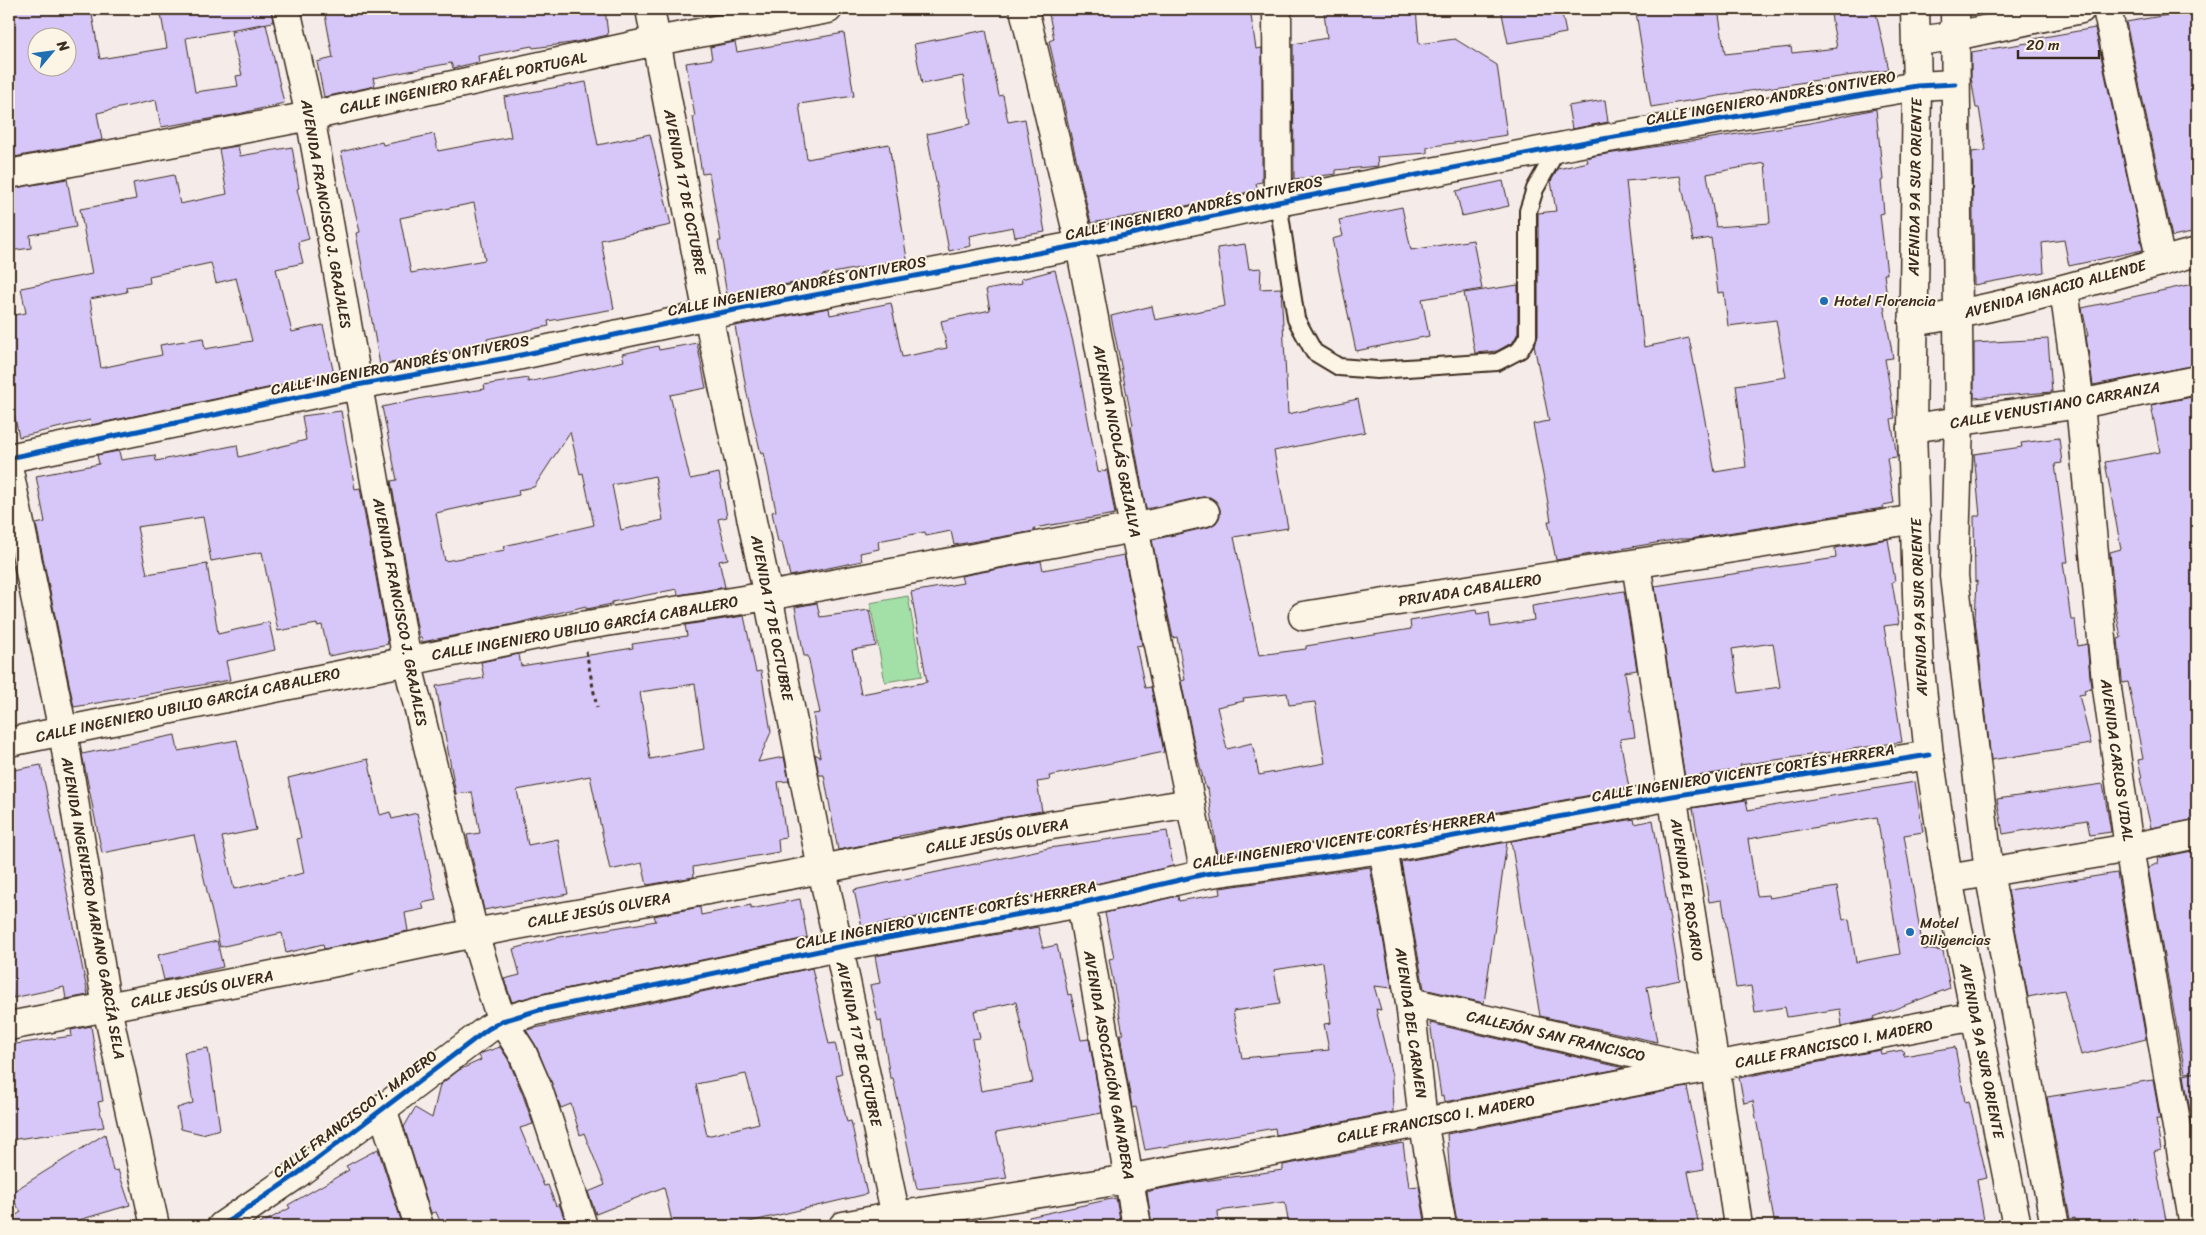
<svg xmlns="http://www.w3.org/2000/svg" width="2206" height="1235" font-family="Sriracha,sans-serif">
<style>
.green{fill:#a3e0a8;stroke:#6f8563}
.building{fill:#d7c7f9;stroke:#3b2a1e;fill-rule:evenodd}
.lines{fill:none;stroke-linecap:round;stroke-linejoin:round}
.service-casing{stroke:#3b2a1e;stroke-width:20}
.minor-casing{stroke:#3b2a1e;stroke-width:31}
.secondary-casing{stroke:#3b2a1e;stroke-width:31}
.path{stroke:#3b2a1e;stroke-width:3;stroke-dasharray:4 4;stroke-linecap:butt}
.service{stroke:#fcf5e5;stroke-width:16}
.minor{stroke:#fcf5e5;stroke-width:28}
.secondary{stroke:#fcf5e5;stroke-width:28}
.cycleway-casing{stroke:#fcf5e5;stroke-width:8}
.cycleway{stroke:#0057b8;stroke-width:5}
.poi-dot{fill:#1f6fb2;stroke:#fcf5e5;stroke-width:2}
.labels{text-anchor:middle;stroke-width:4;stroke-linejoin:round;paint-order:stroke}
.street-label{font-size:15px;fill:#3b2a1e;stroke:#fcf5e5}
.poi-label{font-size:15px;fill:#3b2a1e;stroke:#fcf5e5;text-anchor:start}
</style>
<rect width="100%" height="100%" fill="#f5ece9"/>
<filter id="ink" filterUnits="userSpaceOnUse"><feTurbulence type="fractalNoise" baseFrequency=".02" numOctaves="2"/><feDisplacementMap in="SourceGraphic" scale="10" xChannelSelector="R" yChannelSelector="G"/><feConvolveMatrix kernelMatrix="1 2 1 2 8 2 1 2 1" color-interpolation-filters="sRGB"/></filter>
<g filter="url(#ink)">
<!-- green -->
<path class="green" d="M908 596 922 676 885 682 870 603Z"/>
<!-- building -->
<g class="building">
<path d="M9 9H91L100 59 167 48 160 9H271L273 22 186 38 195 92 238 86 236 76 242 75 231 32 266 24 284 103 234 115 161 127 156 100 97 113 102 140 9 158ZM38 38H68V68H38Z"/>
<path d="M324 9H605L608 35 571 43 533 48 532 46 478 56 479 62 453 68 451 63 373 78 375 86 324 97 317 62 333 58Z"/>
<path d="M704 9H729V11L706 16Z"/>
<path d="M1048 9H1250L1256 49 1262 48V182L1256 183 1258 190 1168 210 1091 223 1049 41 1054 39Z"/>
<path d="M1340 9H1416L1419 44 1455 39 1497 65 1507 135 1427 147V153L1377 157 1378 166 1336 170V174L1294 179 1293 44 1327 38 1324 11Z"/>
<path d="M1501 9H1561L1566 33 1508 43Z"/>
<path d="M1657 9H1718L1725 54 1791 47 1792 53 1837 48 1830 9H1875L1889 70 1811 81 1651 107 1636 12Z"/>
<path d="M2197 10V232L2172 237 2126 22Z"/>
<path d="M2095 28 2143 250 2069 266 2064 240 2042 243 2044 272 1974 285 1972 152 1986 150 1979 108H1976L1971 77V52L2034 42 2033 39Z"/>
<path d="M986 30 999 96 1003 95 1008 122 1025 119 1045 232 1015 237 1013 227 969 236 971 246 949 251 927 134 971 124 963 76 922 84 914 44Z"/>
<path d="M844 33 854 96 799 104 807 159 889 144 907 259 822 275V278L727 295 718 241H721L709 173 702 174 693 117H695L686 63 712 59 710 47 735 42 737 52Z"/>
<path d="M586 82 598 145 650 134 671 225 601 240 614 309 548 321 549 326 487 339 488 345 380 365 356 233 360 232 341 152 382 142 383 145 434 134 438 151 511 137 504 97ZM474 203 485 260 411 273 400 218Z"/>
<path d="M1605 100 1608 122 1572 129 1568 106Z"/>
<path d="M1876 109 1883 180 1881 181 1884 213 1880 214 1887 274H1884L1888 305 1884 306 1893 358 1885 359 1895 418 1891 419 1897 457 1887 458 1894 503 1883 505V508L1690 539H1679L1556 560 1548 521H1551L1544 480 1533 424 1549 421 1534 345 1538 336V213L1556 211 1551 181 1558 169 1588 162 1587 158 1594 156 1810 123ZM1765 163 1770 223 1716 227 1707 174ZM1680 176 1693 241 1711 238 1718 293 1724 292 1728 326 1776 320 1786 377 1736 385 1746 467 1715 472 1689 338 1644 347 1626 181Z"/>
<path d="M238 146 240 156 292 147 299 188 297 189 309 239 298 242 303 263 276 269 292 332 323 325 334 374 91 425 90 420 19 437 9 390V316L26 313 21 288 92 274 80 209 136 199 133 183 174 175 180 204 227 194 219 149ZM211 263 216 283 236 278 252 341 205 349 203 338 160 345 162 355 101 368 90 299 127 292 126 287 150 283 149 276Z"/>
<path d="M67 179 76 227 30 235 31 248 9 251V189Z"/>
<path d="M1503 181 1509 206 1462 216 1456 191Z"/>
<path d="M1402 207 1411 250 1473 240 1482 289 1422 299 1429 336 1356 351 1332 239 1343 236 1339 220Z"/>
<path d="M1245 244 1249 269 1261 268 1260 289 1281 288 1288 414 1358 399 1365 432 1274 451 1288 528 1234 537 1259 655 1306 649V646L1411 629 1410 621 1476 610 1477 614 1489 612 1491 627 1534 620 1532 606 1624 591 1637 670 1625 672 1635 737 1620 739 1629 788 1380 834 1217 856 1208 788 1206 789 1195 748 1181 681 1185 680 1177 637 1173 638 1152 540 1209 527 1216 523 1220 517V509L1216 501 1210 497H1202L1146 509 1131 426 1133 425 1111 316 1152 306 1155 320 1225 306 1217 248ZM1287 693 1289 705 1315 702 1325 763 1259 775 1252 743 1227 749 1217 707 1244 701 1243 698Z"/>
<path d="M1055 270 1074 346 1098 472 1107 470 1115 514 1034 528 1035 531 954 545 951 531 926 536 925 532 878 541 879 549 860 553 862 561 790 576 782 542H778L772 512 776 511 764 453 761 454 747 394 735 326 829 308 830 315 891 303 902 357 947 348 941 321 990 310 986 290 1022 283 1021 279Z"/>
<path d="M2197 283V365L2093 385 2086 336H2088L2082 308Z"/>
<path d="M1518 285V333L1513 342 1497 351 1475 353 1464 293Z"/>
<path d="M2048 339 2052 392 1974 398V343Z"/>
<path d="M697 343 706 388 670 395 690 479 719 473 727 517 718 519 728 559 719 561 725 587 678 595 677 589 612 602V604L592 608 586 609V606L514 624 422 642 421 637 419 638 391 481 397 480 382 407 423 398 485 389 484 385 528 378V382L624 361 622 354 658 346 659 350ZM570 432 580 474 583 473 594 525 504 546 505 550 445 561 436 513 519 495 518 490 534 487ZM655 476 663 520 621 530 612 485Z"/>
<path d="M2197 396V819L2151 828 2140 778H2142L2138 760 2143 759 2131 696 2128 682 2122 683V679L2118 639 2121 638 2115 605 2110 552 2121 549 2105 462 2160 452 2151 405Z"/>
<path d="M341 411 355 489 360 488 388 644 329 656 322 625 317 626V624L278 631 262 552 211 561 203 517 137 527 147 574 207 564 218 634 269 622 275 650 226 661 230 680 74 707 36 524 45 522 36 476 99 464 97 455 119 451 121 460 155 455 156 461 237 445 239 457 306 440 302 416Z"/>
<path d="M2059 438 2062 463 2055 464 2068 562H2063L2071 620H2075L2078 646 2087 644 2091 688 2084 690 2085 694 2079 695 2091 744 1991 760 1975 619 1977 581 1975 582 1974 516H1980L1974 454 2022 447 2021 443Z"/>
<path d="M1888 539 1895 581 1892 582 1899 624 1884 626 1902 742 1740 765 1741 769 1685 778 1655 586 1836 558 1835 548ZM1773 643 1780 687 1739 693 1732 649Z"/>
<path d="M1124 555 1142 645 1136 646 1145 688 1151 687 1164 752 1049 776 1050 780 1037 782 1042 811 899 836V838L838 850 824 775H819L815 754 820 757 813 714 820 713 808 656H804L795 607 817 603 820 617 869 610 876 646 852 650 861 694 927 682 911 592 963 583 961 576 1041 561 1043 570Z"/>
<path d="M744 616 756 672 761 671 771 732 758 762 784 757 789 781 778 782 786 838 778 839 779 852 693 867 694 877 647 885 642 863 610 870 590 776 517 790 528 845 558 839 568 894 484 910 467 835 480 833 472 792 456 794 436 686 484 678 481 662 519 654 521 666 633 648 632 644 687 636 685 625ZM695 684 704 749 650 759 640 692Z"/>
<path d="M175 735 178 751 237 740 256 830 222 837 234 889 304 873 297 839 301 838 288 778 368 759 380 815 390 812 392 819 417 813 436 900 422 903 424 909 405 913 408 931 324 949 323 944 286 953 282 933 220 947 194 835 102 853 82 754Z"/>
<path d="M41 765 88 995 66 999 64 987 13 998 9 978V771Z"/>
<path d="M1915 782 1923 832 1904 835 1923 949 1943 951 1950 988 1874 1017 1875 1019 1842 1026 1840 1009 1787 1017 1785 1007 1755 1012 1751 986 1736 988 1722 900 1709 902 1693 808 1746 800 1748 810ZM1877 817 1900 954 1856 962 1849 919 1843 920 1837 887 1769 898 1768 895 1757 896 1748 839Z"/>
<path d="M2103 784 2111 832 2090 835 2087 820 2003 834 1997 799Z"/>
<path d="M1634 819 1635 824 1653 820 1680 980 1647 987 1657 1042 1540 1016 1511 841Z"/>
<path d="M1167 831 1173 866 1078 888 862 927 854 890 1049 848Z"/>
<path d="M1507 842 1484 1003 1424 989 1401 862Z"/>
<path d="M2197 850V1072L2185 1073 2148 868 2158 863 2157 858Z"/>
<path d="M1370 867 1392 988 1374 986 1381 1010 1376 1009 1392 1076 1393 1112 1276 1135 1275 1128 1145 1150 1136 1107 1132 1108 1120 1034H1123L1109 959 1114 958 1105 913 1178 896 1179 901 1221 894 1220 888ZM1323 962 1331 1023 1324 1024 1329 1050 1242 1058 1233 1011 1280 1004 1274 970Z"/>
<path d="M2117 873 2146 1039 2081 1055 2064 990 2028 997 2008 890Z"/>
<path d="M800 899 807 937 806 938 536 995 512 1002 504 979 520 975 513 949 554 938 656 921 654 916 700 907 701 915 751 905V909Z"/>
<path d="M1038 927 1043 948 1057 945 1068 995 1071 994 1081 1040 1089 1039 1102 1113 996 1132 1007 1178 917 1189 893 1078H890L881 1020 878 1021 870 985 880 983 875 956ZM1016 1002 1033 1082 981 1091 972 1039 980 1038 974 1011Z"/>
<path d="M217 941 223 967 164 980 158 955Z"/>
<path d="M812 968 829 1044 835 1043 842 1073 836 1075 847 1122 851 1121 867 1194 745 1223 746 1226H673L664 1187 596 1214 588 1192 605 1185 584 1133 580 1135 571 1104 561 1108 536 1046 526 1030ZM746 1074 759 1123 707 1136 696 1084Z"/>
<path d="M1430 1023 1624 1068 1444 1102 1443 1095 1441 1096Z"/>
<path d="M91 1026 103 1101 98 1102 104 1127 9 1140V1045L72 1036 71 1030Z"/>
<path d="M500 1047 508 1059 523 1095 533 1124 520 1128 544 1186 548 1185 556 1206 559 1204 567 1226H442L436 1212 431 1213 404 1127 415 1108 432 1118 440 1085 459 1070 481 1060 479 1055 482 1053Z"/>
<path d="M1955 1047 1965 1102 1969 1101 1987 1178 1977 1180 1985 1226H1824V1220L1789 1226H1775L1753 1101 1744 1103 1739 1078 1880 1050 1881 1054 1903 1050 1904 1056Z"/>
<path d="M208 1048 220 1129 202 1134 181 1129 177 1108 193 1103 184 1052Z"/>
<path d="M2197 1072V1110L2190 1111 2184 1075Z"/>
<path d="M2153 1080 2160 1119H2156L2161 1150 2154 1152 2167 1226H2076L2075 1218 2070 1219 2047 1097Z"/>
<path d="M1687 1087 1704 1169 1688 1172 1699 1226H1461L1456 1216 1450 1180 1447 1134Z"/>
<path d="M105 1134 113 1171 118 1170 130 1205 79 1220 83 1226H9V1220L21 1212 9 1194Z"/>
<path d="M1403 1143 1409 1187 1419 1186 1425 1221 1397 1226H1289L1285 1202 1218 1211 1219 1226H1152L1147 1192 1154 1190 1196 1182 1283 1170V1165Z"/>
<path d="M378 1149 401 1220 387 1226H256L290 1208 288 1205 349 1170 346 1166Z"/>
<path d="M1116 1198 1121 1226H1030L1029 1217Z"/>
</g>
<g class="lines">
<!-- service casing -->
<g class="service-casing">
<path id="service" d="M1278 202 1296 319 1314 352 1339 367 1377 370 1497 362 1520 350 1528 336V211L1535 189 1558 148"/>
</g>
<!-- minor casing -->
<g class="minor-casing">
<g id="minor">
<path d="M286 9 310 116 407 661 474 933 491 989 502 1021 522 1052 538 1089 583 1226"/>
<path d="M650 9 708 315 768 596 822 869 898 1226"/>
<path d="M1024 9 1080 245 1134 528 1205 874"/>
<path d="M1277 9 1278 202"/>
<path d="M2107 9 2161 262"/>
<path d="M1917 41 1955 36 2081 9"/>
<path d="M9 174 310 116 656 41 828 9"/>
<path d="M2064 290 2080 404 2106 681 2129 848 2194 1226"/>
<path d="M1913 322C2010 307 2103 277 2197 252"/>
<path d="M1912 428 2080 404 2197 380"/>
<path d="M9 458 357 385 507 358 708 315 1080 245 1278 202 1591 141 1917 86 1955 84"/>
<path d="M9 471 63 731 107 1008 155 1226"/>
<path d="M1636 564 1715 1067 1738 1226"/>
<path d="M1303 616 1916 519"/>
<path d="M9 742 581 626 768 596 1134 528 1205 512"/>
<path d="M1383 849 1410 1002 1423 1121 1442 1226"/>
<path d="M1948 879 2129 848 2197 834"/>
<path d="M1081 903 1137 1226"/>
<path d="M1410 1002 1691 1067"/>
<path d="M9 1026 293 971 474 933 822 869 1001 833 1191 803"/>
<path d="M382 1108 419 1226"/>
<path d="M222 1226 293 1177 488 1029 502 1021 539 1010 838 947 1081 903 1205 874 1383 849 1672 796 1929 755"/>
<path d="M843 1226 896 1216 1128 1179 1975 1016"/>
</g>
</g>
<!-- secondary casing -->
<g class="secondary-casing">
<g id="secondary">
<path d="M1915 9 1917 86 1912 428 1919 659 1929 755 1948 879 2017 1226"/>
<path d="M1955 9 1959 422 1954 576 1989 872 2055 1226"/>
</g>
</g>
<!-- path -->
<path class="path" d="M586 651 597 708"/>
<!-- service -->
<use href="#service" class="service"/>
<!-- minor -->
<use href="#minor" class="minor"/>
<!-- secondary -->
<use href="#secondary" class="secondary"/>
<!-- cycleway casing -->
<g class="cycleway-casing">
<g id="cycleway">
<path d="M9 458 357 385 507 358 708 315 1080 245 1278 202 1591 141 1917 86 1955 84"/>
<path d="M222 1226 293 1177 488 1029 502 1021 539 1010 838 947 1081 903 1205 874 1383 849 1672 796 1929 755"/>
</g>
</g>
<!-- cycleway -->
<use href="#cycleway" class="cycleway"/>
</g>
</g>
<!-- markers -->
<g class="poi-dot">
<circle cx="1824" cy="301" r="5"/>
<circle cx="1910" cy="932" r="5"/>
</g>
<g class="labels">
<!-- street labels -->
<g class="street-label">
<text transform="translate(463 83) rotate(-12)" y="5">CALLE INGENIERO RAFAÉL PORTUGAL</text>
<text transform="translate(1771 98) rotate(-10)" y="5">CALLE INGENIERO ANDRÉS ONTIVERO</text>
<text transform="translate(1915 187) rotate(-89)" y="5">AVENIDA 9A SUR ORIENTE</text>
<text transform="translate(685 192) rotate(79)" y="5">AVENIDA 17 DE OCTUBRE</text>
<text transform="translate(1194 208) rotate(-12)" y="5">CALLE INGENIERO ANDRÉS ONTIVEROS</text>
<text transform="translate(326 214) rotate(80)" y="5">AVENIDA FRANCISCO J. GRAJALES</text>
<text transform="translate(797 286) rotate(-11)" y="5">CALLE INGENIERO ANDRÉS ONTIVEROS</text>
<text transform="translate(2055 289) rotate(-15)" y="5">AVENIDA IGNACIO ALLENDE</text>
<text transform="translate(400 365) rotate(-11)" y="5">CALLE INGENIERO ANDRÉS ONTIVEROS</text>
<text transform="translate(2055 405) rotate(-10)" y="5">CALLE VENUSTIANO CARRANZA</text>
<text transform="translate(1117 441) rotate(79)" y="5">AVENIDA NICOLÁS GRIJALVA</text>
<text transform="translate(1470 590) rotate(-9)" y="5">PRIVADA CABALLERO</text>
<text transform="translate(1919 607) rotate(-92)" y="5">AVENIDA 9A SUR ORIENTE</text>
<text transform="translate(400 612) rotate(79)" y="5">AVENIDA FRANCISCO J. GRAJALES</text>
<text transform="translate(772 618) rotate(79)" y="5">AVENIDA 17 DE OCTUBRE</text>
<text transform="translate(585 628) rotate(-10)" y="5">CALLE INGENIERO UBILIO GARCÍA CABALLERO</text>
<text transform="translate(188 705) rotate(-12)" y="5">CALLE INGENIERO UBILIO GARCÍA CABALLERO</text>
<text transform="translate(2117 760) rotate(82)" y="5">AVENIDA CARLOS VIDAL</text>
<text transform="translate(1743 773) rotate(-9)" y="5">CALLE INGENIERO VICENTE CORTÉS HERRERA</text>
<text transform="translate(997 836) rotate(-10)" y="5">CALLE JESÚS OLVERA</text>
<text transform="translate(1344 840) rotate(-9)" y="5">CALLE INGENIERO VICENTE CORTÉS HERRERA</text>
<text transform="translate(1687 890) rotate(81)" y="5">AVENIDA EL ROSARIO</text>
<text transform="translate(93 908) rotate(80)" y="5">AVENIDA INGENIERO MARIANO GARCÍA SELA</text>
<text transform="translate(599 910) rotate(-10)" y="5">CALLE JESÚS OLVERA</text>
<text transform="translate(946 915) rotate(-11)" y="5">CALLE INGENIERO VICENTE CORTÉS HERRERA</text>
<text transform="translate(202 989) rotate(-11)" y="5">CALLE JESÚS OLVERA</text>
<text transform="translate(1411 1023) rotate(82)" y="5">AVENIDA DEL CARMEN</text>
<text transform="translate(1556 1036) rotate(13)" y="5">CALLEJÓN SAN FRANCISCO</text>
<text transform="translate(859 1044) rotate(78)" y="5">AVENIDA 17 DE OCTUBRE</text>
<text transform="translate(1834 1044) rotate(-11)" y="5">CALLE FRANCISCO I. MADERO</text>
<text transform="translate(1982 1051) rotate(79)" y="5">AVENIDA 9A SUR ORIENTE</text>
<text transform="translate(1109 1065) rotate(80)" y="5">AVENIDA ASOCIACIÓN GANADERA</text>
<text transform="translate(355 1114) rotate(-37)" y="5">CALLE FRANCISCO I. MADERO</text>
<text transform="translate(1436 1119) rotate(-11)" y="5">CALLE FRANCISCO I. MADERO</text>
</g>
<!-- poi labels -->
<g class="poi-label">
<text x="1834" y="306">Hotel Florencia</text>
<text x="1920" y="928">Motel<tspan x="1920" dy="17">Diligencias</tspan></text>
</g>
</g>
<!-- margin -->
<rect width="2206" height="1235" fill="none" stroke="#fcf5e5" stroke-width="30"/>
<rect x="15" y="15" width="2176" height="1205" fill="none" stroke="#3b2a1e" stroke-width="2" filter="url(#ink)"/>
<!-- north arrow -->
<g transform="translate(52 52) rotate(61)"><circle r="24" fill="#fcf5e5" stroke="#afa495"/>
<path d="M0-4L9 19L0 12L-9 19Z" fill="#1f6fb2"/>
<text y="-8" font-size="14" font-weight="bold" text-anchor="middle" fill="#3b2a1e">N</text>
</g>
<!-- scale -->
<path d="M2018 50v8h81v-8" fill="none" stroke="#3b2a1e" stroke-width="2.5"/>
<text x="2026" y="50" font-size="15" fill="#3b2a1e" stroke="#fcf5e5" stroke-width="4" paint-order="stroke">20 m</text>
</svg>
